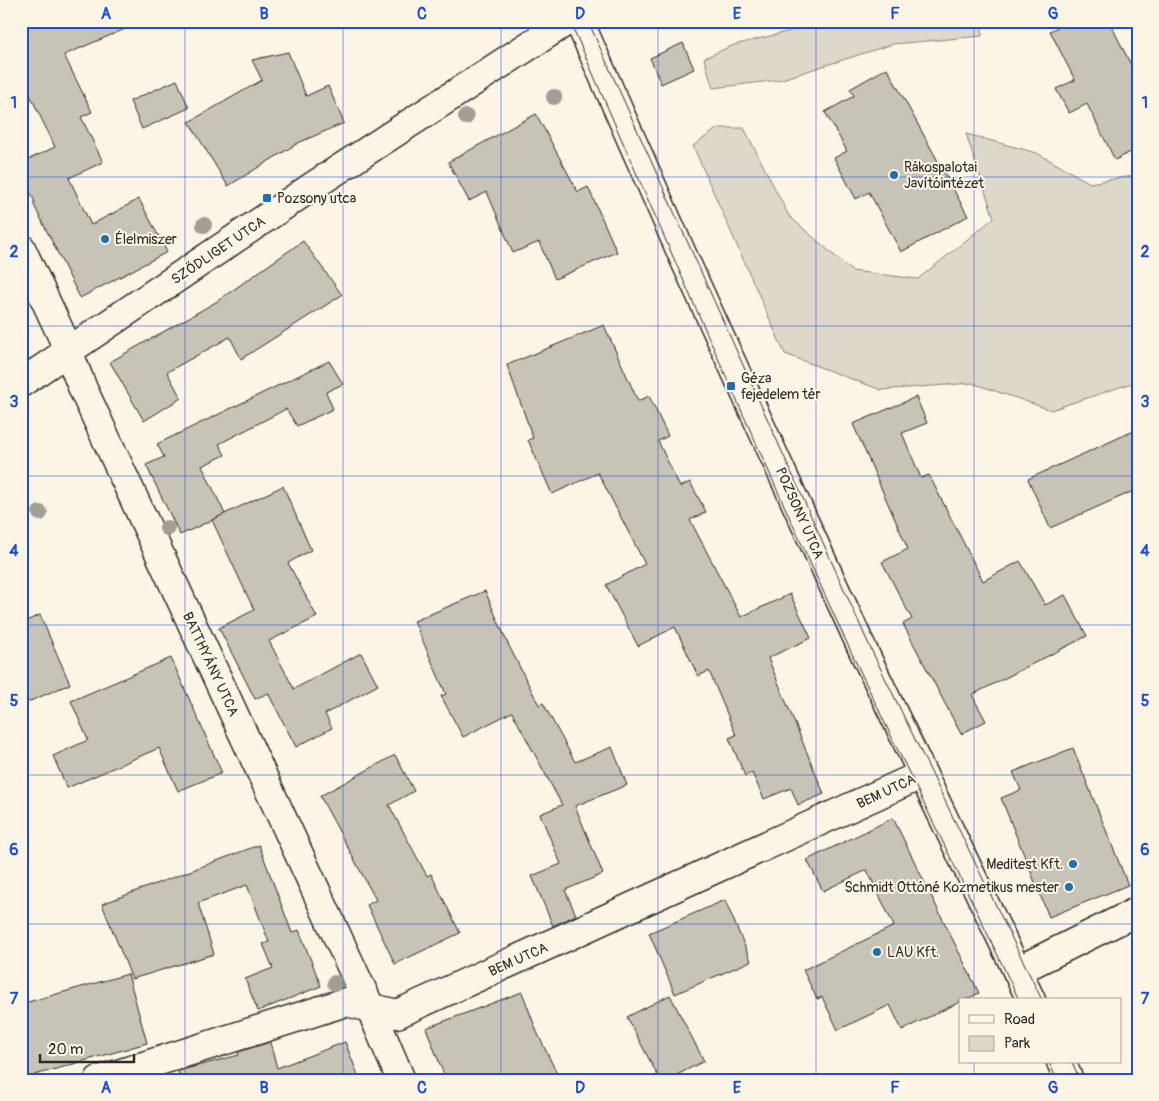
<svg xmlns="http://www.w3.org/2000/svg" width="1159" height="1101" font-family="Pangolin,sans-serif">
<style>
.green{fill:#ded8ca;stroke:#84827a}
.building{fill:#c8c3b7;stroke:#2b2b2b}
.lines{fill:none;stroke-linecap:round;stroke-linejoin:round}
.minor-casing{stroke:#2b2b2b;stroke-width:31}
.minor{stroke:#fcf5e5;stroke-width:28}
.tram{stroke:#2b2b2b;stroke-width:1}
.tree{fill:#a29e95}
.grid{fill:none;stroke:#1d4ed8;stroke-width:1;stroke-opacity:0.55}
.poi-dot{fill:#1f6fb2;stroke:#fcf5e5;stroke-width:2}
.labels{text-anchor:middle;stroke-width:4;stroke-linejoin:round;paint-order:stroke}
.poi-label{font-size:14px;fill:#2b2b2b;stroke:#fcf5e5;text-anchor:start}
.street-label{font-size:14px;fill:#2b2b2b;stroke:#fcf5e5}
.neatline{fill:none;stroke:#1d4ed8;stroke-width:2}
.grid-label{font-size:16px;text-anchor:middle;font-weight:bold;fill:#1d4ed8}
</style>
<rect width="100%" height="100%" fill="#fcf5e5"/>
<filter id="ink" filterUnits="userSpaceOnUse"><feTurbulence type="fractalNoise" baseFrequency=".02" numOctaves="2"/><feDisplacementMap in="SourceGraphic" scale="10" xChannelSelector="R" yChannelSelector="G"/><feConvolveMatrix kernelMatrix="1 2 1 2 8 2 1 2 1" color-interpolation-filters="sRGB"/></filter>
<g filter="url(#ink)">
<!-- green -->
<g class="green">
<path d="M819 21H982V36L893 44 779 80 713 88 704 58 734 45 810 26Z"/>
<path d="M718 128H744L789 216 852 271 918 279 994 218 966 134 1037 153 1090 183 1138 175V381L1051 410 972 383 881 390 785 354 693 146Z"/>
</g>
<!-- building -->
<g class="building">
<path d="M21 21H144L64 55 92 112 81 117 103 162 69 178 91 225 139 199 167 252 80 298 33 203 35 202 21 174V163L55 147 21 76Z"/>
<path d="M1069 21H1109L1138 79V148L1115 160 1087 104 1069 113 1056 89 1075 80 1050 31Z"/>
<path d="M683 43 694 69 661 84 650 58Z"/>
<path d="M288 52 306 96 328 86 344 123 298 143 228 186 189 122 262 80 252 60Z"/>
<path d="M887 68 968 216 901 252 869 192 856 199 834 158 847 151 825 112 854 96 850 89Z"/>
<path d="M177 80 189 108 142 129 130 101Z"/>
<path d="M536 114 578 192 588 187 617 252 555 279 539 242 513 253 487 192 469 201 448 162Z"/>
<path d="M303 241 342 295 241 359 230 337 167 372 181 398 144 421 110 362 216 302Z"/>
<path d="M604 325 638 401 649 396 668 436 658 441 680 487 690 482 706 512 690 520 741 617 790 594 811 638 768 658 824 794 798 805 791 788 764 799 752 773 745 776 729 738 736 735 709 671 698 676 675 627 638 646 606 585 645 564 598 473 552 494 528 440 533 438 507 365Z"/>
<path d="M329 361 343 384 326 392 333 409 297 426 286 409 219 444 225 455 202 466 225 514 180 535 146 465 164 457 157 444Z"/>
<path d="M916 397 927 423 902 433 921 478 929 475 983 581 1020 561 1045 605 1065 595 1087 636 972 695 986 721 961 734 903 624 912 619 882 562 908 549 853 424Z"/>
<path d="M1138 429V489L1050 528 1028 479Z"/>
<path d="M283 486 311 550 288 563 317 617 269 641 294 689 361 653 378 685 325 714 332 728 296 747 268 693 255 699 219 628 254 610 212 520Z"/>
<path d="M485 591 507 642 539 705 543 703 575 762 612 747 627 785 575 806 603 874 565 890 576 915 553 926 532 876 561 864 540 814 562 805 512 712 463 737 441 696 446 694 414 621Z"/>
<path d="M40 615 70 684 21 705V623Z"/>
<path d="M171 658 222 773 178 791 159 748 67 788 53 756 88 740 71 701Z"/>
<path d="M1073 748 1128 885 1049 917 1001 798 1021 790 1013 772Z"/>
<path d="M395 755 414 791 389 805 427 876 431 874 460 933 395 964 367 905 376 900 320 796Z"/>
<path d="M893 818 979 993 965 1000H960V1002L902 1030 890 1005 838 1030 822 997 817 999 803 970 894 926 867 870 823 891 807 860Z"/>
<path d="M259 845 292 933 299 930 321 986 258 1011 245 979 273 968 263 944 269 942 247 885 198 903 214 954 132 979 102 904Z"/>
<path d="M725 900 751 961 675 994 649 933Z"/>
<path d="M128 974 147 1043 28 1077 21 1056V1004Z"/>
<path d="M522 992 537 1032 560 1080H446L426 1028Z"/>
<path d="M670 995 704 1061 667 1080H660L627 1017Z"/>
<path d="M270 1042 277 1068 345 1042 360 1080H180L178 1071 239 1055 238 1052Z"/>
</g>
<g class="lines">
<!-- minor casing -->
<g class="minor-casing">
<g id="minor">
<path d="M579 21 682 254 861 646 1031 1000"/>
<path d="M21 248 62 336 83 389 370 1007 401 1080"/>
<path d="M21 383 313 186 567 21"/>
<path d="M1017 971 1138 911"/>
<path d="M1061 1062 1069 1080"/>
<path d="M99 1080 346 1002 397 1014 921 775"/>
</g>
</g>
<!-- minor -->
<use href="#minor" class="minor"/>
<!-- tram -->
<g class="tram">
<path d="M570 21C662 233 755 444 852 654 906 770 965 884 1019 1000"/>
<path d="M588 21 870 647 1042 1000"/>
<path d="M1049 1062 1057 1080"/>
<path d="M1072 1062 1080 1080"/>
</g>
</g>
<!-- trees -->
<g class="tree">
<circle cx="554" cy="97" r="8"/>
<circle cx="466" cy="117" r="8"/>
<circle cx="204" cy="225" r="8"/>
<circle cx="40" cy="513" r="8"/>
<circle cx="167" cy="528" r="8"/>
<circle cx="335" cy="983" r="8"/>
</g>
</g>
<!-- grid -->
<path class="grid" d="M185 21V1080M343 21V1080M501 21V1080M658 21V1080M816 21V1080M974 21V1000M21 177H1138M21 326H1138M21 476H1138M21 625H1138M21 775H1138M21 924H1138M974 1062V1080"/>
<!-- markers -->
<g class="poi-dot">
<circle cx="894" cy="175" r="5"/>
<rect x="262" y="193" width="10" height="10" rx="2.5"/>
<circle cx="105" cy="239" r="5"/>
<rect x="726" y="381" width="10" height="10" rx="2.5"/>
<circle cx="1073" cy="864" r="5"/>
<circle cx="1069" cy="887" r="5"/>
<circle cx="877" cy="952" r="5"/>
</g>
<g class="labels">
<!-- poi labels -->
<g class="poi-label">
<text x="904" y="172">Rákospalotai<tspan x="904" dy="16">Javítóintézet</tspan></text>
<text x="277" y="203">Pozsony utca</text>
<text x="115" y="244">Élelmiszer</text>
<text x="741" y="383">Géza<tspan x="741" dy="16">fejedelem tér</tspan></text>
<text x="1063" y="869" text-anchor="end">Meditest Kft.</text>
<text x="1059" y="892" text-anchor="end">Schmidt Ottóné Kozmetikus mester</text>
<text x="887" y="957">LAU Kft.</text>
</g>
<!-- street labels -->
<g class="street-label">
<text transform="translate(218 250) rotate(-34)" y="5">SZŐDLIGET UTCA</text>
<text transform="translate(800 513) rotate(66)" y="5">POZSONY UTCA</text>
<text transform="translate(211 664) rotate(65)" y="5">BATTHYÁNY UTCA</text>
<text transform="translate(886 791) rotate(-25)" y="5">BEM UTCA</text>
<text transform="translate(518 959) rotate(-24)" y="5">BEM UTCA</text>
</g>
</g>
<!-- margin -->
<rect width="1159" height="1101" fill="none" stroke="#fcf5e5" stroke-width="55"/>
<!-- legend -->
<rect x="959" y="998" width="162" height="65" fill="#fcf5e5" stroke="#a8a49b"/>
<rect x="969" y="1015" width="25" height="8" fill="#fcf5e5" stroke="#a8a49b"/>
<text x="1004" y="1024" font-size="15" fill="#2b2b2b">Road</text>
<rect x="969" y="1036" width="25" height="15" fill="#ded8ca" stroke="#a8a49b"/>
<text x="1004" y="1048" font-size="15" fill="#2b2b2b">Park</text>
<!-- scale -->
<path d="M40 1054v8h94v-8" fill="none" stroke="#2b2b2b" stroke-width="2.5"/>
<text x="48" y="1054" font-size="15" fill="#2b2b2b" stroke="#fcf5e5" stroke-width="4" paint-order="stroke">20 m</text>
<rect x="28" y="28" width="1104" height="1046" class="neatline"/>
<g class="grid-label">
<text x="106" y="19">A</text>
<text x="264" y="19">B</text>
<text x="422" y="19">C</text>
<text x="580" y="19">D</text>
<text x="737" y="19">E</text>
<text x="895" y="19">F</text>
<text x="1053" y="19">G</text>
<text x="14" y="108">1</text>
<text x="1145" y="108">1</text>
<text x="14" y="257">2</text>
<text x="1145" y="257">2</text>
<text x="14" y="407">3</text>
<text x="1145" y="407">3</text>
<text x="14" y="556">4</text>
<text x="1145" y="556">4</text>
<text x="14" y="706">5</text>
<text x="1145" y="706">5</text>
<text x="14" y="855">6</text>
<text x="1145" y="855">6</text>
<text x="14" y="1004">7</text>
<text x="1145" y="1004">7</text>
<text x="106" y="1093">A</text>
<text x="264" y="1093">B</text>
<text x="422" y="1093">C</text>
<text x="580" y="1093">D</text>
<text x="737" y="1093">E</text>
<text x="895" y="1093">F</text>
<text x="1053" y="1093">G</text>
</g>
</svg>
